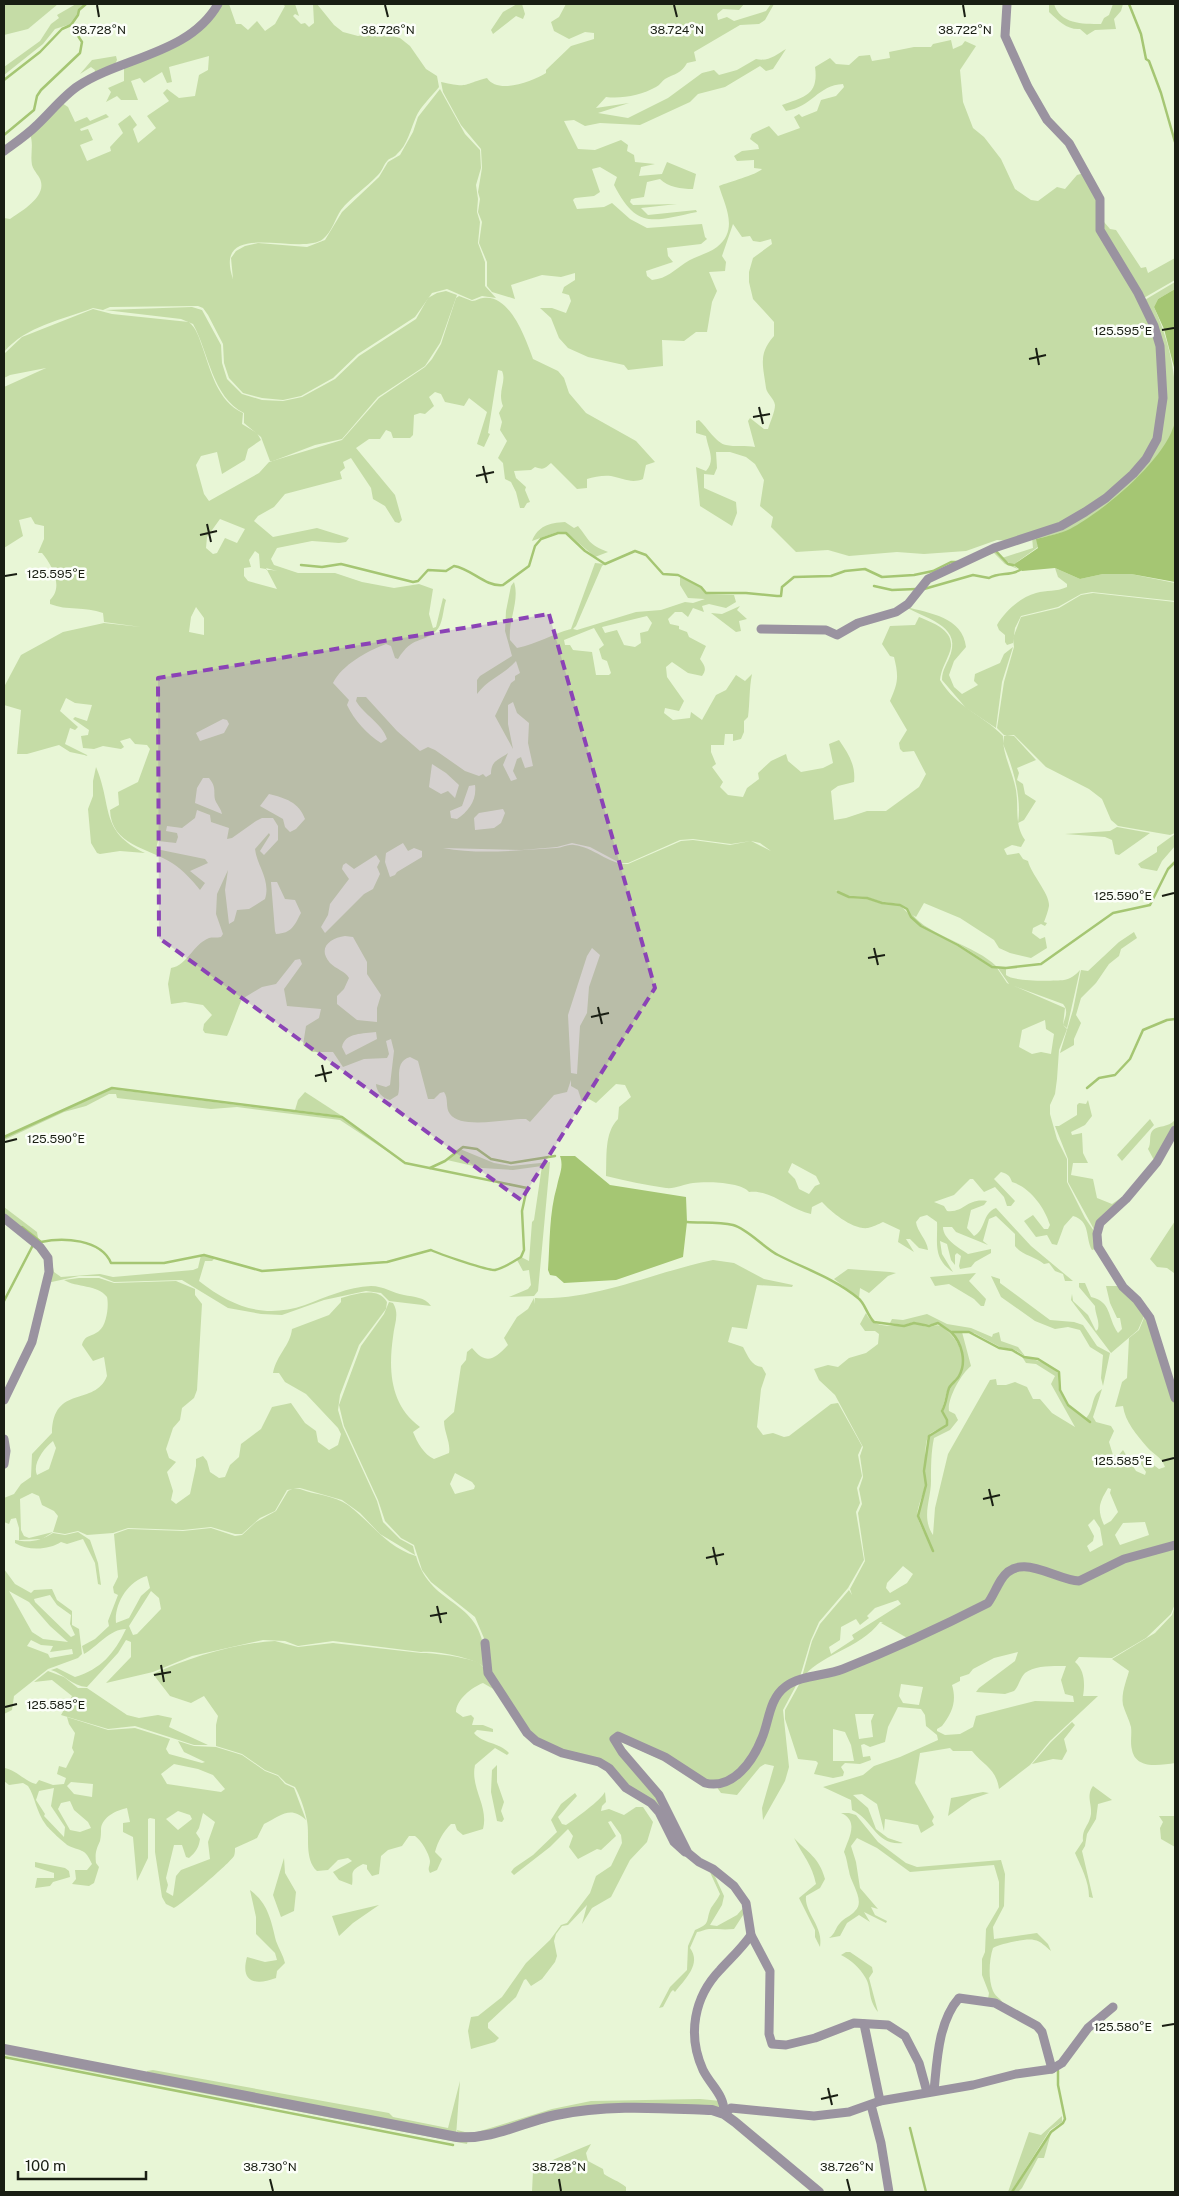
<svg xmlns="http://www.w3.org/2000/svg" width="1179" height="2196" font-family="'Public Sans',sans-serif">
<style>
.green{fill:#c5dca6;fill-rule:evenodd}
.water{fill:#a5c673}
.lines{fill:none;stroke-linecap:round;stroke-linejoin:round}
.stream{stroke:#a5c673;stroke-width:2.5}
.minor{stroke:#9a93a0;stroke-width:9}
.tertiary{stroke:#9a93a0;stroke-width:10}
.marked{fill:#8b43b6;fill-opacity:0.2;stroke:#8b43b6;stroke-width:4;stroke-dasharray:10 6;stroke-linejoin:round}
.ticks{fill:none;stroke:#191e13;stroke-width:2}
.ticks-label{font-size:12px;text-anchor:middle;fill:#191e13;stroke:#fbfef8;stroke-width:5;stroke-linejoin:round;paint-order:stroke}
</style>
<rect width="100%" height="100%" fill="#e8f6d6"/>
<!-- green -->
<g class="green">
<path d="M4 4H58L28 29 4 35Z"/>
<path d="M76 4H85L78 10V15L71 24 55 29 43 44 4 75V67L40 41 51 24 59 18 57 15Z"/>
<path d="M220 4H229L236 24H241L248 30 257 21 265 31 275 24 285 6 282 4H295L299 16 295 14 293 16 301 24 305 23 309 27 314 23 313 4H317L334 25 343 32 358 36 378 32 400 38 410 46 426 69 437 76 439 87C432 96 420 107 416 117 411 128 407 146 397 154 395 157 390 158 388 160 383 165 382 172 377 176 366 188 351 197 341 210 335 219 332 232 323 239 300 257 212 217 233 279L231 258 236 251 245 246 258 243 307 247 325 240 342 212 379 177 388 162 400 155 413 132 418 117 440 89 465 134 480 150 481 168 476 185 478 199 477 212 480 222 478 243 485 262V286L496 298 482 296 472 300 447 289 432 293 415 317 358 354 333 378 301 396 283 400 262 398 243 393 229 378 224 363 223 344 208 315 203 308 198 306 110 307 103 310 93 308C62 320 26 326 4 352V218L10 219C20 212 45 198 41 182 40 176 34 172 32 165 30 154 34 145 30 134L62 103 68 107 75 122 87 117 90 121 106 114 109 117 80 129 81 131 88 129 93 140 80 145 87 161 111 151 110 147 123 133 118 124 130 115 137 125 133 129 138 143 156 128 147 116 169 101 163 93 167 89 179 98 195 96 199 75 208 70 209 56 169 67 172 82 167 83 162 72 144 83 140 78 131 81 138 100H121L117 96 106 102 111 92 108 88 124 81V66L164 51Z"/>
<path d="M517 4H522L525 14 523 19 516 16 493 34 491 30 503 12Z"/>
<path d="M566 4H744L739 10 723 9 717 14 718 20 727 17 734 21 766 11 771 4H774L765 20 759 24 740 25 694 52 696 61 687 63C682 73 674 74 665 79 662 81 660 85 656 87 642 95 622 99 606 97L596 108 629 103 598 113 628 118 668 98 702 73 714 70 719 75 737 70 756 59C768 62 776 55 786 49L773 69 766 71 760 66 725 87 698 94 690 102 640 125 600 123 585 126 574 120 564 121 578 149 595 150 621 140 628 145 627 151 634 155 635 162 655 164 641 167 639 176 662 174 667 162 696 174 693 189C681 189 668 187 660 179L647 182 644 197 631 199 630 202 633 205 677 204 641 208 648 215 696 210 697 212C653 221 637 230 614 185L617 177 600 167 592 169 600 192 594 196 575 198 573 200 577 209 604 207 612 203 630 219 647 228 702 224 705 237 707 239 701 244 667 248 668 256 673 262 646 271 647 276 652 280C668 278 673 271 685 263 695 256 708 254 717 247 739 230 725 206 719 186 729 182 756 175 762 169L754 168V160L737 161 734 156 742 151 759 149 758 145 750 139 752 134 769 126 778 136 800 128 794 117 799 114 802 117 817 111 821 100 836 96 844 87 843 84C818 85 812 107 786 111L782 105C804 97 819 95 815 67L830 58 836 64 849 65 859 56 870 55 872 61 890 58 889 52 914 47H931L933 44 951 40 953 49 962 45 965 41 976 46 960 70 963 102 973 128 984 137 1001 159 1015 189 1031 200 1038 201 1057 187 1065 189 1077 175 1084 173 1098 199 1099 230 1137 294 1159 347 1160 419 1145 458 1121 484 1061 525 1011 541 997 540 966 551 924 554 897 552 849 556 828 550 796 552 771 527 773 517 760 506 764 480 755 464 746 457 730 452H716L717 468 714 475 704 474V488L736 502 737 513 732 526 700 506 696 467 706 471C716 460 708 449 706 436L696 433V421L699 420C707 427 716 443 726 445 734 447 747 445 755 447L748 421 750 418 764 429H768C770 422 775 412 775 405 774 398 767 394 766 388 763 365 758 354 774 336V322L753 299 749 282V272L753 258 772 244 771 239 760 242 753 241 750 236 742 237 733 224 722 256 726 262 725 271 709 272 717 291 712 302 707 332H696L684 341 662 340 663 366 628 370 624 365 588 357 568 348 559 338 551 318 540 308H552L566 313 571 301 569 295 562 293 564 287 575 280V273L561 277 542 275 511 285 515 299 492 292 487 286V262L479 243 482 222 478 212 480 199 478 192 482 168 481 149 461 125 443 92 441 82C469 88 461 85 487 78 498 95 533 81 546 73V70L571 46 594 39V33L585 32 569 39 554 31 551 22 559 17Z"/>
<path d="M1049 4H1054C1060 24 1082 24 1101 24L1104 18 1109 15 1113 4H1123L1121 11 1114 19 1116 29 1095 30 1087 35 1080 29C1067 30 1059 21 1049 12Z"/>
<path d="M116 56 117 60 114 66 94 75 95 70 91 67 80 74 92 60Z"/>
<path d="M1104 222 1110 229 1116 230 1141 268 1146 267 1148 273 1175 258V280L1142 299 1102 229Z"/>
<path d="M1175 282V289L1158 299 1154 307C1171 345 1179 384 1174 426 1168 458 1098 515 1070 530 1060 534 1047 536 1037 539L1038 547 1013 565 1018 569 1005 564 994 553 947 571 994 548 1007 564 1012 565 1002 558 1033 548 1032 537 1107 499 1158 439 1163 370 1143 301Z"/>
<path d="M446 291 457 295 440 343 425 366 378 397 342 439 315 445 273 461H270L261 437 244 423V413C212 397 209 353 193 324L181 319 105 310 192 307 202 310 221 345 222 363 227 379 242 394 262 400 283 401 302 397 335 379 359 356 416 319 428 298 437 293Z"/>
<path d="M459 296 472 301C477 301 479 298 483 298 510 293 526 340 533 359L558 371 564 378 569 393 586 413 636 441 655 462 646 465 643 479C631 484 623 478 611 476 603 475 594 477 587 479V488L577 489 551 463C544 469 544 470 535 467L531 470 514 471 516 478 526 487 525 490 530 502 527 503 524 508H520L516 492 511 482 505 479 503 463 498 458 507 441 500 430 502 422 499 413 503 406C497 391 507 382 502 371L498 370 488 433 490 434 484 447 477 444 487 412 469 398 464 406 445 402 441 394 435 392 429 397 434 406 425 414 420 413 414 415 413 435 410 438H393L391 432 386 430 380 439H369L356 448 395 495 402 520 399 523 395 522 385 506 373 499 371 488 351 458 343 462 345 468 340 472 342 479 285 494 274 507 258 516 254 521 273 537 317 528 349 538 346 542 339 543 312 541 277 548 271 559 274 565 298 573H335L362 582 394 588 419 584 433 589 429 614 433 628 436 627 443 598 446 600C443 609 443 625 436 631 422 644 413 635 398 659L395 658 391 646 386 644C367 651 342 665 333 683L349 700 347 705C354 720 367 734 381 743L387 739C382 723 364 715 356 701L357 697H366L397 731 420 751 428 747 435 750 465 771 479 776 483 774 486 777 491 774C491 760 499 760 508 753L503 765 511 781 517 779 513 771 517 759 521 757 525 768 533 766 528 743 529 723 517 713 513 702 508 705V724L513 749 495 716 511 683 515 680V676L520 673 516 661C505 674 488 679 477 694V680L480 676 512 656 505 631 506 611 511 586 514 582C520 601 508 620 510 640L517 648C537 644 552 634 571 629L595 563 605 564 602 566 576 626 573 629 577 630 636 612 661 610 685 602 693 603 705 599 688 598 680 585V577L700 587 706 594 734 595 736 602H730H736L726 608 709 604 702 606 704 612 693 608 688 617 682 612H675L668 619 670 624 679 626V629L687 632 689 637 706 646 700 659C705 666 707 669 702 676L688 673 672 662 666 667 667 677 684 701 679 711 665 708 664 713 673 720 690 718 691 712 702 720 716 695 726 690 736 675 745 681 752 674C749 689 750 702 748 717L744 721V732L741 739 733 741V734H725L724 745H711V752L716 764 712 767 723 782 720 787 728 795 743 797 747 788 759 779 758 773 771 761 786 754 788 761 801 772 823 768 833 763 829 744 839 740C848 753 856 765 854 782L838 786 831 791 834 820 846 818 867 811H886L919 787 926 774 914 751 903 752 900 749 899 743 907 730 890 701C898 683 899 677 894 657L890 656 882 644 890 626 915 625 919 617C936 624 958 632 949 654 945 664 941 670 940 680 957 708 982 714 1003 736 1002 753 1013 773 1016 790 1019 808 1014 824 1025 840L1021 847 1012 845 1004 849 1007 855 1019 853 1023 859 1028 861C1031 874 1050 894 1049 906 1048 911 1046 917 1044 922L1047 923 1045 926 1041 924 1033 928 1032 933 1040 939 1045 937 1047 948 1031 958 1010 953 999 948 994 940 960 918 924 903 916 917 913 915C926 934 978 947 996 966H992L959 944 921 925 911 916 907 909 900 904 882 902 867 897 849 896 835 890 849 898 867 899 882 904 900 905 920 926 958 945 992 967 997 968 1007 983 1009 984 998 968 1006 969V975C1014 982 1053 981 1064 980 1070 979 1076 975 1080 970L1067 1028 1063 1025C1065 1017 1069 1011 1063 1004L1014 986 1065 1008 1063 1025 1067 1029 1059 1050 1057 1079 1055 1094 1050 1105V1114L1057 1139 1067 1159V1182L1085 1218 1096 1234 1095 1249 1092 1250C1085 1238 1091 1221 1073 1216L1064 1226 1057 1245 1052 1244 1047 1235 1036 1237 1024 1221 1033 1215 1044 1229H1048L1050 1225C1045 1208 1030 1187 1012 1182 1010 1176 1008 1174 1001 1172L994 1179 1015 1201 1011 1206H1007L1004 1197 995 1187 984 1192 973 1179H970L954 1195 934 1202 944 1206 947 1211C965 1213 966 1198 987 1201L984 1205 971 1210 967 1228 974 1236C986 1230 982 1213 996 1208L1031 1246 1073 1281H1065L1063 1274 1055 1271 1049 1263 1044 1264C1035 1256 1023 1256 1015 1246V1234L996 1216 989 1219 983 1241 988 1245 956 1232 952 1227H943C943 1239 959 1248 968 1254L991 1249V1253L975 1262 971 1267 960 1269 959 1266 961 1256 957 1253 955 1255V1265L951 1260 947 1244 940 1241 942 1254 953 1272C932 1258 938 1242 937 1222L927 1215 920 1217 916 1222C917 1232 927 1239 928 1250L919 1248 910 1239H906L914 1252 898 1242 900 1230 883 1222C879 1224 872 1227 868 1228 853 1230 831 1212 822 1202L812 1207 811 1214C790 1210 771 1189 749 1192 742 1182 706 1181 693 1183 684 1184 675 1189 666 1188 645 1185 626 1181 606 1176 607 1157 604 1133 618 1119L619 1107 631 1097 625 1085 616 1084 596 1103 589 1099 582 1102 578 1090 571 1086V1080L567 1092 554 1095 530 1122 526 1119C510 1118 461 1130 450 1114 445 1108 449 1099 444 1092L440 1093 434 1099H428L418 1061 410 1057C393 1062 402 1081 398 1095L390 1100C383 1099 376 1091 376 1084L386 1087 390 1085 394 1051 391 1039 386 1041 389 1054 387 1058 364 1059 343 1067 333 1052H312L303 1045 306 1026 319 1018 321 1009 287 1006 284 989 302 964 300 959 295 960 276 984 262 987 242 999C239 1005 229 1033 227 1036L205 1033 203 1030 204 1024 212 1015 203 1005 185 1002 171 1004 168 984 171 968C188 965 192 945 209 938 212 937 217 938 221 937L223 934 216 914 217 894 228 870 225 890 229 924 234 921 237 910 249 909 265 899C271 880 257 866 255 849L269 833 270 835 260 851 264 855 278 840V826L273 818H262L256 821 232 838 227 839 229 828 211 822 210 815 197 810 195 818 182 828 167 826 166 831 177 833 178 837 176 843 158 841 156 849 205 859 208 863 190 871 205 883 200 890C192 880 183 870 172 863 148 848 111 845 110 810L119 805 118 792 138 782 150 749 147 745 135 744 130 738 120 741 124 747 121 749 103 746 94 749 83 748 81 736 88 735 89 730 73 719 75 717 87 721 92 705 75 703 66 698 60 711 78 727 75 730 70 728 65 744 89 756 70 752 59 745 27 754H17L21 710 4 705V687L21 655 63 632 104 623 141 627 160 626 141 627 104 622 103 613C85 606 67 611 50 604V600C64 587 52 565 42 553H38L44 539V526L35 524 31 517 19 520 23 536 4 548V387L46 368 10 375 4 378V354L22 337 93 309 112 314 189 322C196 328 199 337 202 346 211 371 217 401 243 413L242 424 257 433 261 440 248 449 245 460 222 474 217 452 201 456 196 465 204 494 209 501 259 473 269 462 342 440 379 398 425 367 432 359 441 344 456 298ZM220 519 245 529 237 543 225 538 217 553 213 554 206 548 207 537ZM255 551 259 554 260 568 277 571 266 568 277 589 248 581 244 576V568L251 567 249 560ZM196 607 204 618V635L189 632 191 617ZM647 616 652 623 648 631 640 633 641 643 635 647 624 645 617 630 605 633 602 627ZM594 628 604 645 599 649 602 659 607 661 611 673 609 675H596L592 652 573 650 570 645H565L564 640ZM223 719 227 720 229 724 224 733 200 741 196 733ZM432 764 446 773 459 785 455 798 448 791 441 794 429 787ZM203 778H209C218 789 212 794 216 802 218 806 221 809 222 814L195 803 197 788ZM475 785C477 800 469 811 457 819L451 818 450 811 462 806 469 786ZM269 794C285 798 299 802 305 819L296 829 290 832 285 827 283 819 260 806ZM503 809 505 813 501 823 494 828 475 830 474 818 479 813ZM693 839 731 844 751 841 760 843 771 851 751 841 730 845 693 840 681 841 628 864C609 865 594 847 574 845 568 844 562 848 556 848 519 850 480 855 443 848L522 850 557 847 572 843 590 847 620 863H628L680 840ZM403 843 408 851 414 848 422 851V857L397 872 395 875 390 877 385 862 386 853ZM376 855 380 861 377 867 380 874 373 889 364 894 325 933 321 927 328 915 330 904 349 879 342 869 343 865 346 863 354 869ZM271 882H277L285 899 295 900 301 913C294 926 292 933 276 934L275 931ZM345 936 353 937 367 962V974L381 995 377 1008V1022L357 1020 337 1004V996L344 989 349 978C345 971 336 969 330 963 317 948 330 938 345 936ZM592 948 600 955 589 987 587 1013 580 1026 577 1074 571 1073 568 1015 587 956ZM1045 1020 1046 1029 1054 1034 1051 1054 1041 1052 1032 1054 1019 1047 1022 1030ZM376 1032 377 1039 346 1055 342 1047C345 1032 364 1034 376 1032ZM792 1163 816 1176 820 1184 815 1186 809 1194 799 1189 795 1179 788 1172Z"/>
<path d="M565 522 574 528 578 526C590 541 588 544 608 552L595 557 566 532H557L532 541C538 526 549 523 565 522Z"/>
<path d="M1055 568 1080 579 1103 574H1131L1175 583V601L1092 592 1081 594 1058 607 1021 616 1015 628 1013 643 1007 645 1005 642V635L999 630 997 625C1005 611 1021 597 1036 593 1047 590 1056 592 1067 587V584L1058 577Z"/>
<path d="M1093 593 1175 602V833L1170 835 1118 826 1111 820 1102 799 1089 789 1046 767 1014 735H1004L997 728 1004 682 1014 647 1013 638 1021 617 1059 608 1081 595Z"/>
<path d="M740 606 737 610 747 619 739 621 741 631 736 632 711 613 722 614Z"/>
<path d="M906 607C929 613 963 617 966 647L954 661 949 675 954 687 962 694 978 685 974 681 975 674 1000 663 1004 654 1013 647 1002 682 996 728 966 708 942 680C942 669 948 663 951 653 960 625 924 618 906 607Z"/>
<path d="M1007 735 1014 736 1036 760 1017 768 1019 773 1017 780 1023 784 1025 794 1036 801 1024 820 1018 823C1022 798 1013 767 1003 744L1004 736Z"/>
<path d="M96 767C113 807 99 831 145 853L120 851 100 854 97 853 91 843 88 809 93 796V781Z"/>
<path d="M1117 827 1150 833 1119 855 1115 854 1112 840 1105 837 1065 834 1110 831Z"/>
<path d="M1175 834V846L1162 861 1157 871 1141 868 1138 864 1157 852V847Z"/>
<path d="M1134 932 1137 938 1121 949 1119 956 1109 964 1096 983 1081 998 1076 1015 1081 1023 1074 1039V1045L1060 1053 1073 1010 1081 970 1088 971 1119 942Z"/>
<path d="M112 1089 342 1118 405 1163 340 1120 237 1107 211 1109 117 1098 116 1094H109L86 1106 64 1112 4 1140V1138Z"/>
<path d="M305 1092 342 1116 295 1110 298 1100Z"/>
<path d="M1088 1100 1092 1116 1085 1125 1071 1132 1072 1135 1082 1133 1083 1153 1088 1163H1073L1071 1175 1093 1179 1097 1198 1112 1204 1125 1195 1155 1162 1148 1149C1152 1143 1148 1135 1153 1130 1158 1125 1168 1128 1175 1120 1175 1144 1143 1181 1126 1198 1116 1208 1098 1217 1096 1233L1068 1182V1159L1055 1126H1059L1077 1115V1105L1079 1103 1086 1104Z"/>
<path d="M1150 1119 1154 1125 1122 1161 1117 1155Z"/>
<path d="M460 1149 494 1163 511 1166 550 1162 538 1291 534 1296 509 1297 528 1289 531 1285 529 1270 523 1271 517 1260 521 1257 529 1261 532 1222 534 1220 542 1166 513 1170 482 1168 447 1160Z"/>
<path d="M4 1207 37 1232 38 1238 51 1258 54 1272 61 1277 100 1274 113 1277 193 1270 198 1268 201 1255 215 1258 212 1261H205L199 1281C232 1307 264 1319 305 1305 326 1297 348 1287 371 1286 384 1286 392 1293 404 1295 414 1297 425 1297 431 1306L389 1301 381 1293 366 1291 324 1300 282 1315 261 1314 228 1308 182 1280 114 1282 99 1276H79L47 1283 48 1258 4 1214Z"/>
<path d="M1175 1221V1273H1174L1167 1268 1157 1267 1150 1259Z"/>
<path d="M713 1260 734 1263 764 1279 793 1285 792 1287 757 1285 747 1329 732 1327 728 1342 743 1347C748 1356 751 1366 762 1367L766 1374 761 1389 757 1427 763 1435 773 1433 784 1437 789 1436 831 1404 838 1403 862 1446 858 1455 862 1476 857 1488 860 1503 856 1512 864 1560 848 1588 819 1622 811 1640 799 1680 785 1685 762 1738 736 1776 715 1784 613 1738 658 1795 664 1818 610 1767 537 1740 489 1673 486 1643 475 1617 431 1582 422 1570 414 1545 401 1538 385 1521 378 1500 344 1426 339 1405 361 1346 384 1314 389 1302 393 1303C400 1314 394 1325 393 1337 388 1372 391 1406 420 1427L413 1432C417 1442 424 1455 434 1459L449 1453C451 1443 444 1432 444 1421L454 1412 461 1366 466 1360 467 1352 472 1348C486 1365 494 1360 508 1345L504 1338 517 1317 528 1309 534 1298V1304L535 1298C595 1301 654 1272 713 1260ZM455 1473 472 1482 475 1486 474 1489 455 1494 450 1484Z"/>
<path d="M848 1269 890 1272 896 1273 888 1276 869 1293 860 1288 859 1298 834 1279Z"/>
<path d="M976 1273 969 1281 986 1299 984 1306H981L974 1299 949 1284 935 1286 930 1277Z"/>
<path d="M991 1276 1000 1279V1283L1050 1320 1074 1322 1083 1325 1097 1346 1110 1353 1103 1386 1101 1378 1103 1355 1090 1347 1080 1330 1068 1327 1055 1329 1035 1321 1001 1297Z"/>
<path d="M79 1278H99L114 1283 176 1281 195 1289V1295L202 1304 197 1390 194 1398 182 1408 180 1420 173 1428 166 1449 169 1458 176 1462 167 1472 173 1491 171 1500 176 1504 190 1494 196 1466V1459L203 1456 207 1461 210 1472 219 1478 225 1477 230 1465 239 1457 241 1444 261 1429 272 1407 291 1403 305 1423 316 1431 318 1442 329 1450 338 1445 341 1434 338 1428 306 1394 285 1382 279 1373H273C277 1354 290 1346 292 1329L329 1315 341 1302V1298C355 1294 378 1286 387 1302L386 1309 359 1345 340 1395 338 1410 343 1427 377 1501 383 1522 400 1539 413 1546 415 1555 380 1534 360 1513 342 1500 300 1488 287 1490 275 1511 260 1518 242 1534H235L211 1527 183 1530 128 1528 113 1533 87 1535 78 1531 65 1534 53 1532 42 1539 19 1540V1528L16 1518 11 1519 9 1524 4 1522V1498L14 1494 21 1484 31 1477 32 1454 52 1433C53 1384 95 1407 107 1376L104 1357 93 1361 82 1345C85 1334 92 1337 99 1331 107 1325 109 1305 107 1297 97 1284 77 1288 64 1280ZM53 1441 56 1448 49 1469 37 1475C32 1464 44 1448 53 1441ZM32 1493 39 1496 42 1505 54 1511 58 1516 53 1532 29 1538 24 1536 21 1530 20 1499Z"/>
<path d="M1079 1283H1085L1091 1297C1112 1302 1107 1317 1118 1333L1122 1329 1120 1318H1117L1110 1303 1106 1286H1120L1146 1312 1138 1330 1111 1353 1071 1300 1072 1294 1073 1301 1088 1315 1096 1331 1098 1329C1100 1321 1095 1314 1095 1306L1079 1287Z"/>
<path d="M866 1313C873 1331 899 1325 913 1324 919 1323 923 1327 929 1327 934 1326 936 1324 941 1326 956 1336 968 1354 960 1373 958 1379 951 1383 948 1389 945 1396 945 1403 941 1411L947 1421 946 1425C942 1429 933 1430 929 1435 923 1443 926 1474 925 1485 924 1495 915 1509 918 1519 922 1530 929 1540 933 1551L918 1517 926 1485 924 1472 929 1437 947 1425 948 1421 942 1411C946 1404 946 1396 949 1389 951 1384 957 1381 959 1377 967 1363 962 1344 952 1333L962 1332 971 1366C961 1374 947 1399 949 1411L955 1414 958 1420 950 1430 934 1438C931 1452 931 1467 931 1481 931 1500 921 1517 933 1535L935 1508 948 1454 990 1380 996 1379 997 1385H1006L1015 1382 1027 1387 1033 1399H1040L1052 1413 1075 1427 1051 1384 1055 1376 1036 1364 1026 1363 1021 1355 1047 1364 1058 1373 1059 1390 1067 1405 1091 1423 1086 1418C1095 1409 1090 1396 1102 1389L1093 1417 1096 1422 1111 1426 1114 1431 1109 1442 1113 1455 1118 1456 1123 1450 1136 1471 1145 1475 1146 1472 1139 1461 1140 1455 1159 1469 1165 1467C1161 1456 1154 1455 1147 1447 1137 1435 1125 1422 1123 1406L1115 1407 1122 1382 1127 1378 1129 1338 1139 1330 1146 1313 1175 1401V1544L1079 1580 1054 1573 1011 1569 987 1603 909 1639 881 1623 883 1622H880C860 1649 817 1655 801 1680L812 1641 820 1624 849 1590 852 1595 850 1589 865 1561 858 1513 862 1504 859 1489 863 1477 860 1456 863 1447 835 1395 819 1380 814 1369 828 1365 838 1367 849 1358 866 1353 878 1344 879 1334 875 1331H865L860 1324ZM1108 1488 1111 1489 1110 1493 1118 1512 1111 1521 1104 1525C1097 1509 1099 1503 1108 1488ZM1094 1519 1100 1528 1103 1545 1090 1552 1087 1546 1093 1541 1094 1536 1088 1525ZM1145 1522 1149 1535 1120 1545 1115 1535 1123 1523ZM903 1566 913 1574 907 1583 890 1593 886 1588 887 1583ZM898 1600 901 1604 852 1635 854 1639 831 1654 829 1647 840 1640 841 1627 856 1619 860 1625 869 1618 867 1616 875 1608Z"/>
<path d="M927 1314 947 1324 971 1328 992 1337 993 1334 999 1332 1001 1341 1018 1347 1025 1356 1015 1350 1000 1347 974 1333 952 1331 938 1323 925 1325 914 1322 904 1325 890 1323 892 1319 903 1320Z"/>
<path d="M292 1489H300C315 1495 334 1495 348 1505 371 1522 386 1547 416 1556 432 1612 487 1595 485 1668 477 1658 434 1650 421 1652L333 1641 298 1646 285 1641 263 1640 192 1656 153 1672 106 1683 131 1657V1642L126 1640 118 1653 87 1687C72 1686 64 1674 51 1670L57 1668 75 1677C101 1669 114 1654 126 1629 110 1629 98 1646 84 1654L82 1646 95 1639 109 1626 108 1621 118 1595 114 1593 113 1587 118 1577 114 1534 128 1529 183 1531 211 1528 235 1536 242 1535 256 1522 276 1511 288 1491ZM147 1576 150 1588 141 1596 129 1618 116 1623C114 1604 128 1581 147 1576ZM151 1591 159 1598 161 1609 137 1634 133 1635 129 1626Z"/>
<path d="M78 1532 90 1540 98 1563 101 1585 98 1584 95 1563 83 1539 67 1544 61 1542C49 1550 28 1551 15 1543V1540C30 1543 40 1541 53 1533L65 1535Z"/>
<path d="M1175 1545V1604L1171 1614 1146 1638 1112 1658 1079 1657 1075 1662C1085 1670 1085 1685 1083 1696H1098L1050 1741 1030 1765 999 1789C996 1768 984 1766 972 1751H953L950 1748 920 1753 915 1783 934 1817 932 1821 934 1825 921 1833 918 1825 885 1819 884 1831 877 1804 862 1794 853 1795 868 1808 876 1829 888 1838 903 1843C875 1846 873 1819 852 1810L851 1800 823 1787 863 1775 874 1766 900 1757 938 1740 937 1735 926 1726 925 1715 921 1709 898 1707 888 1727 885 1742 870 1747 864 1744 861 1745 863 1757 870 1756 871 1760 860 1764 845 1763 841 1767 844 1772 843 1776 833 1778 814 1774 818 1763 816 1761 798 1759 785 1719V1710L801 1681 840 1671 988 1604 1002 1579 1023 1566 1072 1581ZM1018 1652 1015 1661 979 1688 976 1692 1005 1694 1014 1691C1019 1686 1020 1678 1025 1673 1035 1665 1055 1666 1066 1666L1061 1680 1065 1694 1073 1696 1074 1702 1035 1701 976 1716 973 1727 960 1734 945 1735 937 1731V1729L942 1726C952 1713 957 1702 952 1685L960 1681V1677L969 1674 973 1669 994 1658ZM901 1684 923 1687 919 1705 903 1703 899 1696ZM855 1714H874L871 1721 873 1737 859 1739ZM833 1729 845 1732 851 1745 854 1761H833Z"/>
<path d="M4 1569 15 1584 31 1593 34 1590 52 1589 57 1600 72 1611V1625L79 1629 82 1654 78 1658 48 1669 24 1688 14 1696 12 1710 4 1714ZM9 1591 29 1602 50 1626 68 1642 43 1639 32 1632ZM50 1595 57 1605 71 1615 70 1624 75 1635 71 1637 35 1602 34 1599ZM31 1640 41 1645 53 1646 50 1652 72 1649 73 1654 50 1658 48 1654 27 1646Z"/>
<path d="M1175 1606V1763C1161 1765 1136 1770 1132 1750 1130 1742 1132 1734 1131 1727 1129 1719 1125 1712 1123 1705 1121 1693 1126 1682 1129 1671L1112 1659 1155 1633 1172 1615Z"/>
<path d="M275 1641 298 1647 333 1643 421 1653C430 1652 472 1658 479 1663 487 1669 491 1682 495 1690L483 1683C472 1687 456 1700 456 1712L463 1717 471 1715 474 1718 472 1725H483L493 1729V1732L477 1730 474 1733C483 1744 499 1742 509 1753L507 1755 495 1748 475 1765C470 1788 489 1806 483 1829L463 1835 457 1830 455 1824H451C443 1832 438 1841 435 1852L442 1859 437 1870 430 1873C427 1868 430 1867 430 1861 429 1853 421 1840 415 1836H409L402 1846 388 1850 381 1856 379 1874 372 1876 367 1869V1865L363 1864C348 1872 354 1873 352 1885L339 1880 333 1872 352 1861 348 1858 338 1860 328 1870 317 1871C304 1859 310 1836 307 1821 305 1810 300 1796 295 1787L286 1783 278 1775 265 1770 242 1754 216 1746V1725L218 1716 204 1696 191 1703 170 1696 153 1674C188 1658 236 1643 275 1641Z"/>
<path d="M48 1671 64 1677 78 1688H87L127 1715 139 1718 158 1715 172 1718 169 1727 208 1745H194L135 1726 108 1729 61 1715 72 1696 52 1680 34 1682Z"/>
<path d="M798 1682 783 1710 789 1767 785 1781 763 1820 762 1808 774 1766 765 1764 760 1767 737 1795 721 1793 716 1786 751 1760 777 1696Z"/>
<path d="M67 1717 108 1730 135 1728 170 1739 166 1749 169 1754 202 1763 205 1762 184 1752 178 1741 194 1746 216 1747 242 1755 265 1771 278 1776 285 1784 294 1788 306 1820C290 1805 281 1816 264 1824L257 1838 235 1848C235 1851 235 1853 234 1856 230 1863 181 1905 174 1908L166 1904 162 1897 155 1852V1819L150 1818 148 1819V1858L137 1881 133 1837 123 1832V1823L130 1822 127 1808C117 1810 102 1817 101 1829 101 1833 101 1836 100 1841 96 1850 95 1853 96 1863L99 1867 94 1883 89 1886 72 1884 76 1879 75 1870H87L92 1864C85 1848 82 1852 69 1846 66 1845 47 1827 46 1825 36 1812 35 1796 28 1786L23 1783 9 1785 4 1781 5 1768C18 1771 24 1781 36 1784L39 1780 53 1785 64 1784 66 1778 57 1774 59 1766 66 1768 74 1752 72 1748 75 1733 69 1724ZM174 1764 198 1769 213 1775 225 1789 221 1792 167 1784 161 1774ZM71 1782 93 1784 92 1797 74 1794 67 1786ZM54 1788 51 1806 65 1827 64 1837 44 1816 45 1814 36 1800 39 1791ZM70 1801 74 1810 88 1822 91 1828 80 1832 70 1830 58 1809 61 1803ZM178 1811 190 1815 192 1819 178 1830 166 1819ZM203 1813 215 1822 208 1842 210 1859 181 1870 176 1876 173 1896 166 1892 168 1885 166 1878 174 1845H182L186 1857 189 1858C196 1852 199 1847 200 1839L196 1833 199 1828Z"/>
<path d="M1072 1722 1075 1725 1064 1739 1067 1751 1062 1760 1053 1759 1032 1764 1051 1742Z"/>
<path d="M497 1765V1782L504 1802 501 1811 504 1819 502 1822 497 1821 491 1792 492 1770Z"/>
<path d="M1093 1786 1112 1800 1098 1804 1096 1819 1087 1834 1085 1846 1082 1851 1093 1898 1089 1897C1089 1881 1081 1867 1075 1853L1083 1841C1082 1827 1089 1827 1091 1814 1092 1803 1086 1796 1093 1786Z"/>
<path d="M605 1792 606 1802 602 1806 601 1811 609 1809 624 1815 636 1807H643L653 1822 647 1842 630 1860 611 1897 592 1908 582 1924 587 1905 568 1925 562 1926 556 1934 554 1941 557 1956 555 1962 542 1979 531 1986 526 1979 524 1980 516 1997 488 2023V2028L499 2038 495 2042 471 2049 468 2031 471 2017 478 2016 502 1997 526 1963 550 1940 561 1925 567 1923 590 1893 596 1876 611 1866 622 1843 621 1835 611 1821 608 1822 616 1836 601 1850 597 1849 578 1859 569 1847 573 1836 568 1829 550 1847 514 1875 511 1872 514 1868 533 1855 557 1832 551 1820 561 1804 575 1793 577 1796 558 1817 562 1824 566 1825C575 1819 601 1800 605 1792Z"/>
<path d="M983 1792 989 1793 972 1799 948 1816 951 1798Z"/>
<path d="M841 1813H849L856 1815 878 1842 906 1863 917 1867 1001 1860 1005 1874 1004 1906 993 1927 994 1939 1037 1933 1048 1944 1051 1951C1046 1947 1041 1941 1034 1940 1026 1938 1000 1944 993 1948 989 1960 988 1979 993 1991 996 1998 1002 1998 1004 2006L988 1999 989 1993 982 1975V1959L985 1952 986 1929 999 1907V1882L994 1865 910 1872 877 1848 857 1838 851 1846 856 1862 860 1888 878 1909 871 1907 875 1915 887 1921 886 1923 864 1912 870 1922 859 1915 847 1923 840 1936 829 1938C836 1933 835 1928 840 1923 844 1918 851 1916 855 1911 866 1901 850 1882 849 1871 847 1863 847 1859 844 1852 848 1839 860 1821 841 1813Z"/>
<path d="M1159 1816H1175V1847L1161 1839 1160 1828 1163 1822Z"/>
<path d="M794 1838C808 1853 819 1857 825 1879L820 1888 806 1896C804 1912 824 1927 820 1947L815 1937V1930L799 1898 816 1884C812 1864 803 1856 794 1838Z"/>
<path d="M284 1858 285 1873 296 1892 294 1911 281 1917 273 1895Z"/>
<path d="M35 1862 65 1868 69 1871 70 1877 53 1882 50 1886 35 1888 37 1878H54V1873L35 1867Z"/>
<path d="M708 1868 712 1870 724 1896 722 1905 710 1925 717 1926 737 1915 743 1908 745 1912 734 1929C724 1930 718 1929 709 1929 705 1929 701 1932 697 1932L690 1948C702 1964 685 1979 675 1992L673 1990 671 1992 663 2007 659 2008 670 1987 687 1970 688 1946 695 1930C712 1923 705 1921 711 1908 714 1903 718 1899 720 1894Z"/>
<path d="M250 1890C268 1903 271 1920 276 1941 279 1949 283 1955 285 1963L277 1971 276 1978C255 1986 240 1982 247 1957L265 1962 277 1960 275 1953 256 1934V1917Z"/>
<path d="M379 1905 353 1923 339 1936 332 1916Z"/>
<path d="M846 1952H850L872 1967 873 1972 869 1978 878 2012C867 1998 872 1988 865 1977 860 1968 851 1960 841 1955Z"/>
<path d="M4 2051 468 2140 467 2144 4 2055Z"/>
<path d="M153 2070 389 2113 393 2117 448 2128 460 2081 456 2136 147 2074V2071Z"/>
<path d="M700 2099 721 2101 723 2104 718 2108 624 2106 458 2136 457 2130 469 2133 477 2132 552 2109 591 2101Z"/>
<path d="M1062 2116V2122L1050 2130 1011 2192H1008L1029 2132 1041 2135Z"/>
<path d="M1051 2133 1044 2158H1038L1022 2188 1018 2192H1013Z"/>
<path d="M591 2144 586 2153 588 2161 603 2169 604 2174C611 2179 619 2181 626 2187V2192H532L533 2171 555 2159Z"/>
</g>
<!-- water -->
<g class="water">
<path d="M1175 289V371L1164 329 1154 307 1158 299Z"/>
<path d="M1175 405V582L1131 574H1103L1080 579 1055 568 1022 571 1013 565 1038 548 1036 539C1047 536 1060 534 1070 529 1102 512 1161 463 1173 428 1176 422 1175 412 1175 405Z"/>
<path d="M560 1156H575L610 1185 686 1197 687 1222 683 1257 616 1280 564 1283 556 1276 550 1275 548 1270C550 1243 549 1213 557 1186 559 1175 564 1167 560 1156Z"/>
</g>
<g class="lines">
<!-- stream -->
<g class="stream">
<path d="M1129 4 1141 34 1146 59 1149 61 1161 93 1175 142"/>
<path d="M4 80 40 52 62 29 71 25"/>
<path d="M4 135 34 110 37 96 41 90 80 53 82 42 71 25 78 15 79 10 86 4"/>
<path d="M995 550 1008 564 1013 565"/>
<path d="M301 565 322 567 341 564 413 582 418 581 428 570 446 571 454 566C472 569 485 587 503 585L529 566 535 546 541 539 558 533H566L585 551 605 564 635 551 646 555 663 574 678 575 701 587 706 593H746L777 596H781L782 587 794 577 831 576 845 571 865 569 882 577 914 575 933 571 951 562H957"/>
<path d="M874 586 892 590 916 589"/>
<path d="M924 589 973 575 989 578C999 572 1010 576 1020 570"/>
<path d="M838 892 849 897 867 898 882 903 900 905 907 909 911 917 921 926 958 945 992 967 1006 968 1041 964 1113 913 1150 905 1168 869 1175 862"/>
<path d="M1087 1088 1099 1078 1115 1075 1130 1059 1143 1030 1167 1020 1175 1019"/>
<path d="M4 1137 112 1088 342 1117 405 1163 527 1188 522 1211 524 1250 521 1257C513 1262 504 1268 495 1270 489 1271 439 1254 431 1250L387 1262 262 1271 204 1255 164 1263H111C101 1239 63 1237 41 1242L22 1227"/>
<path d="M430 1168 445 1161 463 1147 477 1149 491 1159 511 1163 555 1156"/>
<path d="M687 1222C702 1223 719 1222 733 1225 748 1229 764 1248 778 1255 805 1269 834 1278 858 1298 865 1303 867 1315 874 1322L904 1326 914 1323 929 1326 938 1323 951 1332H969L999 1348 1012 1350 1024 1357 1038 1359 1059 1372 1060 1390 1068 1405 1090 1422"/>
<path d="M4 1301 33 1245"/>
<path d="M933 1551 918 1516 926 1485 924 1471 929 1436 947 1425V1420L942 1411C947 1402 946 1396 949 1388 951 1384 957 1380 959 1376 967 1362 962 1343 951 1332"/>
<path d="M4 2057 453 2145"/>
<path d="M910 2128 926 2192"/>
<path d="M1012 2192 1051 2132 1063 2123 1065 2119 1058 2085V2071"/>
</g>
<!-- minor -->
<g class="minor">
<path d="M4 151C15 143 27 135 37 125 50 113 63 96 78 86 122 57 190 54 218 4"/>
<path d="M761 629 826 630 837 635 858 623 896 612 908 604 928 579 994 548 1061 526 1085 512 1106 498 1133 474 1146 459 1157 439 1163 398 1160 346 1154 326 1138 293 1100 230V199L1069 143 1047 120 1028 87 1005 36 1007 4"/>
<path d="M1175 1130 1157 1162 1126 1199 1100 1223 1097 1234 1098 1247 1123 1287 1137 1300 1150 1318 1175 1398"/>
<path d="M4 1218 40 1247 48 1258 49 1272 32 1342 4 1400"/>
<path d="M4 1439 6 1451 4 1464"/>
<path d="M485 1643 488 1673 527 1733 536 1741 562 1753 599 1762 609 1768 626 1788 651 1803 659 1812 674 1842 685 1852"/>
<path d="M864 2024 880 2101"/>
<path d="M934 2091C937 2061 938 2022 959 1998L995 2003 1037 2026 1042 2032 1052 2069"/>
<path d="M927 2092 919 2063 905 2036 888 2025 854 2023 815 2038 786 2045 772 2044 769 2034 770 1971 751 1935 746 1903 734 1886 713 1869 699 1862 688 1853 659 1795 622 1752 614 1739 618 1736 665 1757 705 1783C733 1790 753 1761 762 1738 769 1722 769 1699 785 1687 800 1675 825 1676 843 1669 891 1650 941 1627 988 1603 993 1596 996 1588 1001 1580 1019 1550 1055 1580 1079 1581L1124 1559 1175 1545"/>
<path d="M871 2105 881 2143 889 2192"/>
<path d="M724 2114 731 2108 814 2116 849 2112 880 2101 973 2085 1016 2074 1052 2069 1062 2063 1088 2028 1113 2007"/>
<path d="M724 2114C725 2095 711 2086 703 2070 687 2035 694 1997 720 1970 731 1958 742 1948 751 1935"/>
</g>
<!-- tertiary -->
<path class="tertiary" d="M4 2049 457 2137C493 2140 522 2122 556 2115 608 2104 660 2108 712 2110L724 2114 735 2122 819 2192"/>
</g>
<!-- marked area -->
<path class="marked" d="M549 614 655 988 521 1200 159 938 158 678Z"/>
<!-- ticks -->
<path class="ticks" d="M97 5 99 17M385 5 388 17M674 5 677 17M963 5 965 17M1162 330 1174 328M1036 348 1039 365M1029 359 1046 355M759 407 763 424M753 417 770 414M483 466 487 483M476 476 494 472M207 524 211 542M200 535 217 531M5 576 17 574M1162 896 1174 893M874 948 878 965M868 958 885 955M598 1007 602 1024M591 1017 609 1013M322 1065 326 1082M315 1076 332 1072M5 1142 17 1139M1162 1461 1174 1458M989 1489 993 1506M983 1499 1000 1495M713 1547 717 1565M706 1558 724 1554M437 1606 441 1623M430 1616 447 1613M161 1665 164 1682M154 1675 171 1672M5 1707 17 1704M1162 2026 1174 2024M828 2088 832 2105M821 2099 838 2095M270 2179 273 2191M559 2179 561 2191M847 2179 850 2191"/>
<g class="ticks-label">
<text x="99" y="34">38.728°N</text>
<text x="388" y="34">38.726°N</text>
<text x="677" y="34">38.724°N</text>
<text x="965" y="34">38.722°N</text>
<text x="1123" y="335">125.595°E</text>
<text x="56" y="578">125.595°E</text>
<text x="1123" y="900">125.590°E</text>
<text x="56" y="1143">125.590°E</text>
<text x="1123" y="1465">125.585°E</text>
<text x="56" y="1709">125.585°E</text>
<text x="1123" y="2031">125.580°E</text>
<text x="270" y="2171">38.730°N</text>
<text x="559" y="2171">38.728°N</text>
<text x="847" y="2171">38.726°N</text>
</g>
<!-- border -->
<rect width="1179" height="2196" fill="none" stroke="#191e13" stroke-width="10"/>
<!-- scale -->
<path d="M18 2171v8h128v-8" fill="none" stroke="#191e13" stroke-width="2.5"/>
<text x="25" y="2171" font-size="15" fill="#191e13" stroke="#fbfef8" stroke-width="4" paint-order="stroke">100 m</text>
</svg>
